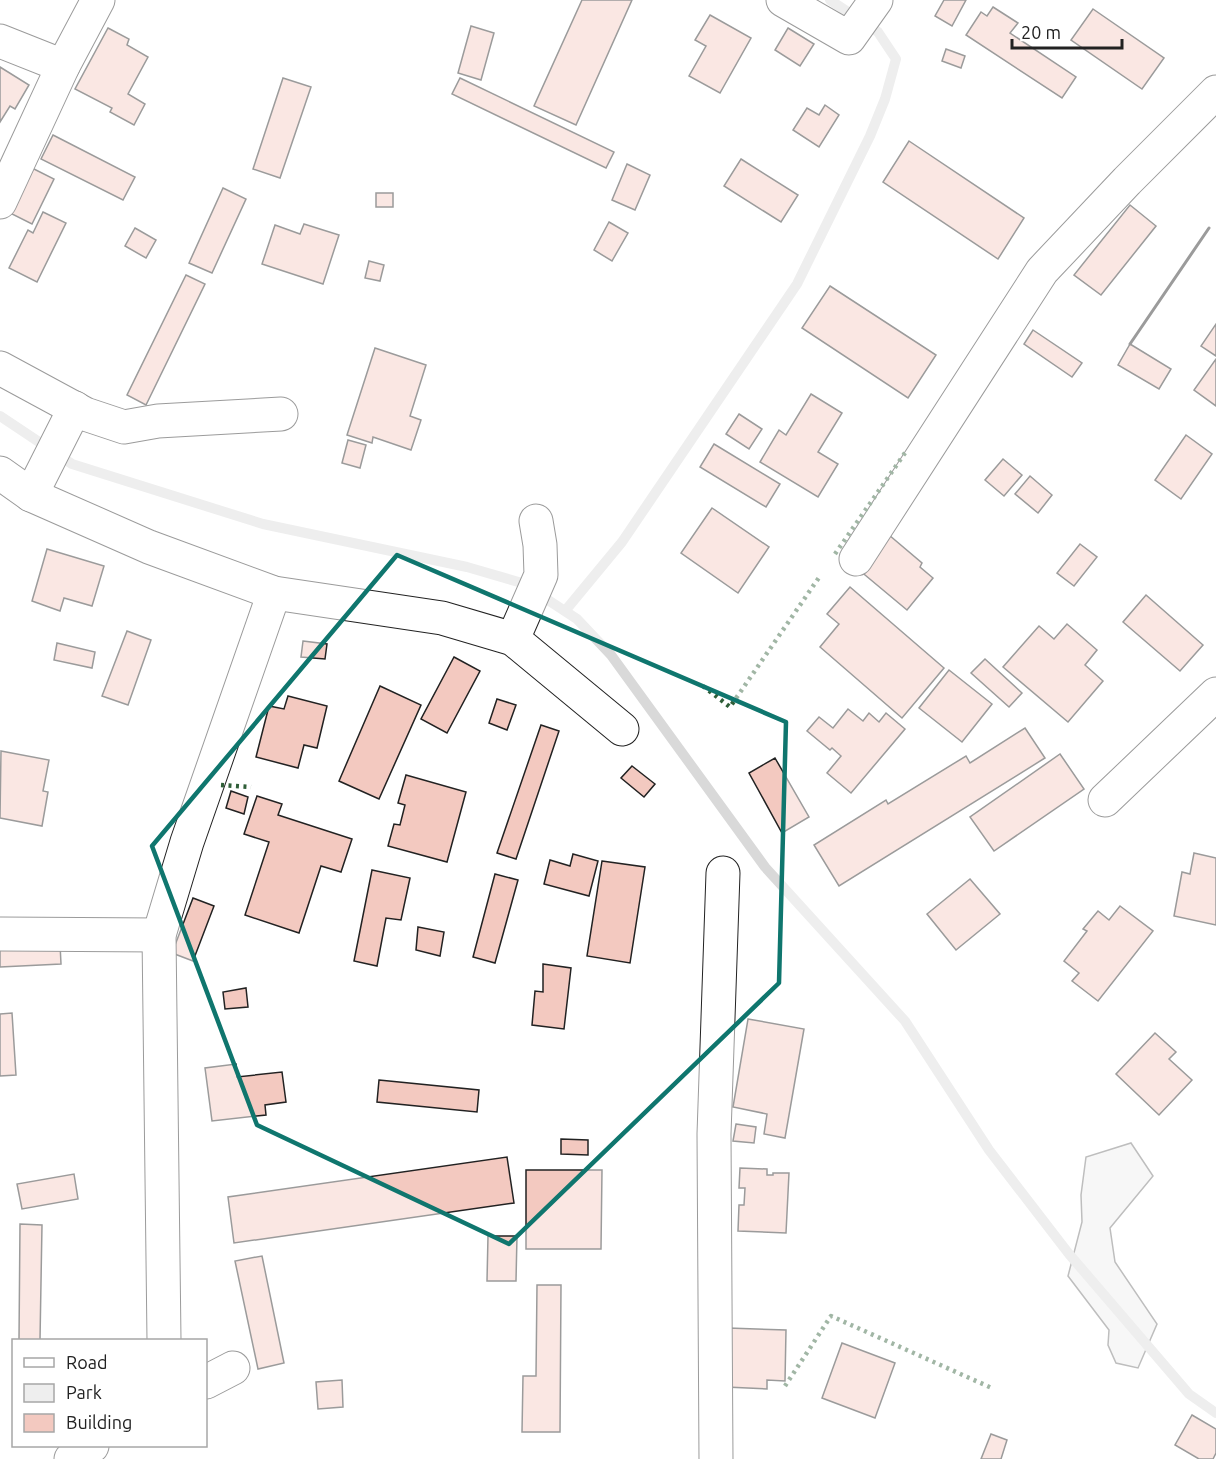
<svg xmlns="http://www.w3.org/2000/svg" width="1216" height="1459" font-family="Ubuntu,sans-serif">
<style>
.green{fill:#eee;stroke:#6f6f6f;stroke-width:1.5}
.lines{fill:none;stroke-linecap:round;stroke-linejoin:round}
.stream{stroke:#d9d9d9;stroke-width:10}
.building{fill:#f3c9c0;stroke:#222;stroke-width:1.5}
.minor-casing{stroke:#222;stroke-width:35}
.minor{stroke:#fff;stroke-width:33}
.hedge{stroke:#2f5e38;stroke-width:4.5;stroke-dasharray:3 4.5;stroke-linecap:butt}
.wall{stroke:#222;stroke-width:3}
.marked{fill:none;stroke:#0f766e;stroke-width:4.5;stroke-linejoin:round}
</style>
<rect width="100%" height="100%" fill="#fff"/>
<!-- green -->
<path class="green" d="M1131 1143 1153 1176 1110 1228 1115 1262 1157 1324 1138 1368 1116 1363 1108 1345 1109 1330 1068 1276 1082 1222 1081 1195 1086 1157Z"/>
<g class="lines">
<!-- stream -->
<g class="stream">
<path d="M0 416 72 464 263 524 467 567 522 583 577 619 611 655 765 867 905 1021 989 1150 1069 1254 1189 1394 1216 1413"/>
<path d="M565 611 622 542 797 284 870 136 885 99 896 59 878 32 830 0"/>
</g>
</g>
<!-- building -->
<g class="building">
<path d="M582 0H632L576 125 534 106Z"/>
<path d="M944 0H966L952 26 935 16Z"/>
<path d="M993 7 1018 23 1010 33 1076 77 1062 98 966 35 981 12 987 16Z"/>
<path d="M1093 9 1164 58 1142 89 1071 40Z"/>
<path d="M710 15 751 38 720 93 689 76 706 46 695 40Z"/>
<path d="M471 26 494 33 481 80 458 73Z"/>
<path d="M108 28 129 39 127 45 148 57 128 94 145 104 134 125 110 112 112 108 75 89Z"/>
<path d="M788 28 814 44 800 66 775 50Z"/>
<path d="M946 49 965 56 961 68 942 61Z"/>
<path d="M0 67 29 85 15 109 10 106 0 122Z"/>
<path d="M283 78 311 87 280 178 253 169Z"/>
<path d="M460 78 614 152 606 168 452 94Z"/>
<path d="M825 105 839 115 819 147 793 130 807 108 819 115Z"/>
<path d="M53 135 135 177 123 200 41 159Z"/>
<path d="M909 141 1024 218 998 259 883 182Z"/>
<path d="M741 159 798 195 781 222 724 186Z"/>
<path d="M627 164 650 175 635 210 612 200Z"/>
<path d="M30 167 54 179 32 224 8 212Z"/>
<path d="M223 188 246 199 212 273 189 263Z"/>
<rect x="376" y="193" width="17" height="14"/>
<path d="M1130 205 1156 226 1101 295 1074 275Z"/>
<path d="M43 212 66 223 37 282 9 268 28 230 33 233Z"/>
<path d="M609 222 628 233 612 261 594 250Z"/>
<path d="M304 224 339 235 323 284 262 264 275 225 300 234Z"/>
<path d="M135 228 156 240 146 258 125 246Z"/>
<path d="M369 261 384 265 380 281 365 278Z"/>
<path d="M186 275 205 284 146 405 127 395Z"/>
<path d="M830 286 936 355 908 398 802 328Z"/>
<path d="M1216 324V356L1201 346Z"/>
<path d="M1033 330 1082 363 1072 377 1024 344Z"/>
<path d="M1130 344 1171 369 1159 389 1118 365Z"/>
<path d="M375 348 426 365 410 416 421 420 411 450 373 437 372 443 347 435Z"/>
<path d="M1216 359V406L1194 390Z"/>
<path d="M811 394 842 413 818 452 838 464 818 497 760 462 779 430 786 435Z"/>
<path d="M739 414 762 429 749 449 726 434Z"/>
<path d="M1186 435 1212 454 1181 499 1155 480Z"/>
<path d="M348 440 366 445 360 468 342 463Z"/>
<path d="M714 444 780 484 766 507 700 467Z"/>
<path d="M1003 459 1022 475 1004 496 985 480Z"/>
<path d="M1030 476 1052 495 1038 513 1015 494Z"/>
<path d="M712 508 769 547 738 593 681 553Z"/>
<path d="M889 535 922 563 920 567 933 578 907 610 859 570Z"/>
<path d="M1080 544 1097 557 1074 586 1057 573Z"/>
<path d="M47 549 104 566 92 606 64 598 60 611 32 601Z"/>
<path d="M850 587 944 668 902 718 820 647 839 624 827 614Z"/>
<path d="M1146 595 1203 645 1180 671 1123 622Z"/>
<path d="M1067 624 1097 650 1085 665 1103 681 1068 722 1003 667 1039 626 1054 639Z"/>
<path d="M127 631 151 640 128 705 102 696Z"/>
<path d="M303 641 327 644 325 659 301 657Z"/>
<path d="M57 643 95 652 92 668 54 660Z"/>
<path d="M454 657 480 671 447 733 421 719Z"/>
<path d="M985 659 1022 693 1009 707 971 673Z"/>
<path d="M949 670 992 704 962 742 919 708Z"/>
<path d="M380 686 421 705 379 799 339 781Z"/>
<path d="M288 696 327 706 317 748 304 745 298 768 256 757 269 706 284 709Z"/>
<path d="M497 699 516 705 507 730 489 723Z"/>
<path d="M848 709 863 721 869 713 879 722 886 713 905 729 851 793 827 773 841 756 832 748 830 750 807 731 819 717 833 728Z"/>
<path d="M541 725 559 731 516 859 497 853Z"/>
<path d="M1025 728 1045 758 839 886 814 845 886 800 888 804 966 756 970 763Z"/>
<path d="M1 751 49 760 43 791 48 792 42 826 0 818Z"/>
<path d="M1060 754 1084 789 994 851 970 817Z"/>
<path d="M775 758 809 817 782 833 749 773Z"/>
<path d="M632 766 655 784 644 797 621 778Z"/>
<path d="M406 775 466 792 447 862 388 846 394 824 400 825 405 805 398 803Z"/>
<path d="M231 791 248 797 244 814 226 808Z"/>
<path d="M257 796 282 804 278 815 352 839 341 872 321 866 299 933 245 915 269 842 244 834Z"/>
<path d="M1194 853 1216 858V925L1174 916 1182 872 1190 874Z"/>
<path d="M573 854 598 861 589 896 544 884 550 860 570 866Z"/>
<path d="M602 861 645 867 630 963 587 956Z"/>
<path d="M372 870 410 878 401 920 386 918 377 966 354 961Z"/>
<path d="M495 874 518 880 495 963 473 957Z"/>
<path d="M970 879 1000 914 956 950 927 914Z"/>
<path d="M193 898 214 906 193 961 172 953Z"/>
<path d="M1120 906 1153 931 1098 1001 1072 981 1079 973 1064 961 1087 931 1083 929 1098 911 1109 920Z"/>
<path d="M418 927 444 932 440 956 416 950Z"/>
<path d="M60 944 61 964 0 967V947Z"/>
<path d="M543 964 571 968 564 1029 532 1025 535 991 543 992Z"/>
<path d="M246 988 248 1007 225 1009 223 992Z"/>
<path d="M12 1013 16 1075 0 1076V1014Z"/>
<path d="M748 1019 804 1029 785 1138 764 1134 767 1114 733 1107Z"/>
<path d="M1155 1033 1176 1052 1169 1059 1192 1080 1159 1115 1116 1074Z"/>
<path d="M236 1064 237 1077 282 1072 286 1102 265 1105 266 1115 212 1121 205 1068Z"/>
<path d="M379 1080 479 1090 477 1112 377 1102Z"/>
<path d="M736 1124 756 1127 754 1143 733 1141Z"/>
<path d="M561 1139 588 1140V1155L561 1154Z"/>
<path d="M507 1157 514 1203 234 1243 228 1197Z"/>
<path d="M740 1168 767 1169V1175H773V1173H789L786 1233 738 1231 739 1205H744L745 1188H739Z"/>
<path d="M526 1170H602L601 1249H526Z"/>
<path d="M74 1174 78 1199 22 1209 17 1184Z"/>
<path d="M20 1224 42 1225 40 1340H19Z"/>
<path d="M488 1236H517L516 1281H487Z"/>
<path d="M262 1256 284 1363 258 1369 235 1261Z"/>
<path d="M537 1285H561L560 1432H522L523 1376H536Z"/>
<path d="M728 1328 786 1330 785 1381 767 1380V1389L726 1387Z"/>
<path d="M842 1343 895 1363 875 1418 822 1398Z"/>
<path d="M342 1380 343 1407 318 1409 316 1382Z"/>
<path d="M1192 1415 1216 1429V1453L1213 1459H1199L1175 1445Z"/>
<path d="M991 1434 1007 1440 1001 1459H981Z"/>
</g>
<g class="lines">
<!-- minor casing -->
<g class="minor-casing">
<g id="minor">
<path d="M783 0 849 38 876 0"/>
<path d="M0 41 63 66"/>
<path d="M0 202 63 66 98 0"/>
<path d="M0 368 85 414 124 427 158 421 281 414"/>
<path d="M0 473 31 495 149 547 274 593 442 618 513 639 622 729"/>
<path d="M31 495 75 408"/>
<path d="M856 559 1042 271 1127 181 1216 92"/>
<path d="M513 639 541 575 540 545 536 521"/>
<path d="M1105 800 1216 694"/>
<path d="M0 934 159 935"/>
<path d="M164 1340 159 935 187 842 274 593"/>
<path d="M206 1382 233 1368"/>
<path d="M71 1459 92 1446"/>
<path d="M716 1459 714 1134 723 873"/>
</g>
</g>
<!-- minor -->
<use href="#minor" class="minor"/>
<!-- hedge -->
<g class="hedge">
<path d="M835 554 907 450"/>
<path d="M703 686 730 707 820 576"/>
<path d="M221 785 251 787"/>
<path d="M785 1386 831 1316 994 1389"/>
</g>
<!-- wall -->
<path class="wall" d="M1130 344 1209 228"/>
</g>
<!-- marked area -->
<path d="M0 0H1216V1459H0ZM397 555 786 722 779 983 509 1244 257 1125 152 846Z" fill="#fff" fill-opacity=".55" fill-rule="evenodd"/>
<path class="marked" d="M397 555 786 722 779 983 509 1244 257 1125 152 846Z"/>
<!-- legend -->
<rect x="12" y="1339" width="195" height="108" fill="#ffffff" stroke="#a7a7a7" stroke-width="1.5"/>
<rect x="24" y="1358" width="30" height="9" fill="#ffffff" stroke="#a7a7a7" stroke-width="1.5"/>
<text x="66" y="1369" font-size="18" fill="#222222">Road</text>
<rect x="24" y="1384" width="30" height="18" fill="#eeeeee" stroke="#a7a7a7" stroke-width="1.5"/>
<text x="66" y="1399" font-size="18" fill="#222222">Park</text>
<rect x="24" y="1414" width="30" height="18" fill="#f3c9c0" stroke="#a7a7a7" stroke-width="1.5"/>
<text x="66" y="1429" font-size="18" fill="#222222">Building</text>
<!-- scale -->
<path d="M1012 39v9h110v-9" fill="none" stroke="#222222" stroke-width="3"/>
<text x="1021" y="39" font-size="18" fill="#222222" stroke="#ffffff" stroke-width="4.5" paint-order="stroke">20 m</text>
</svg>
